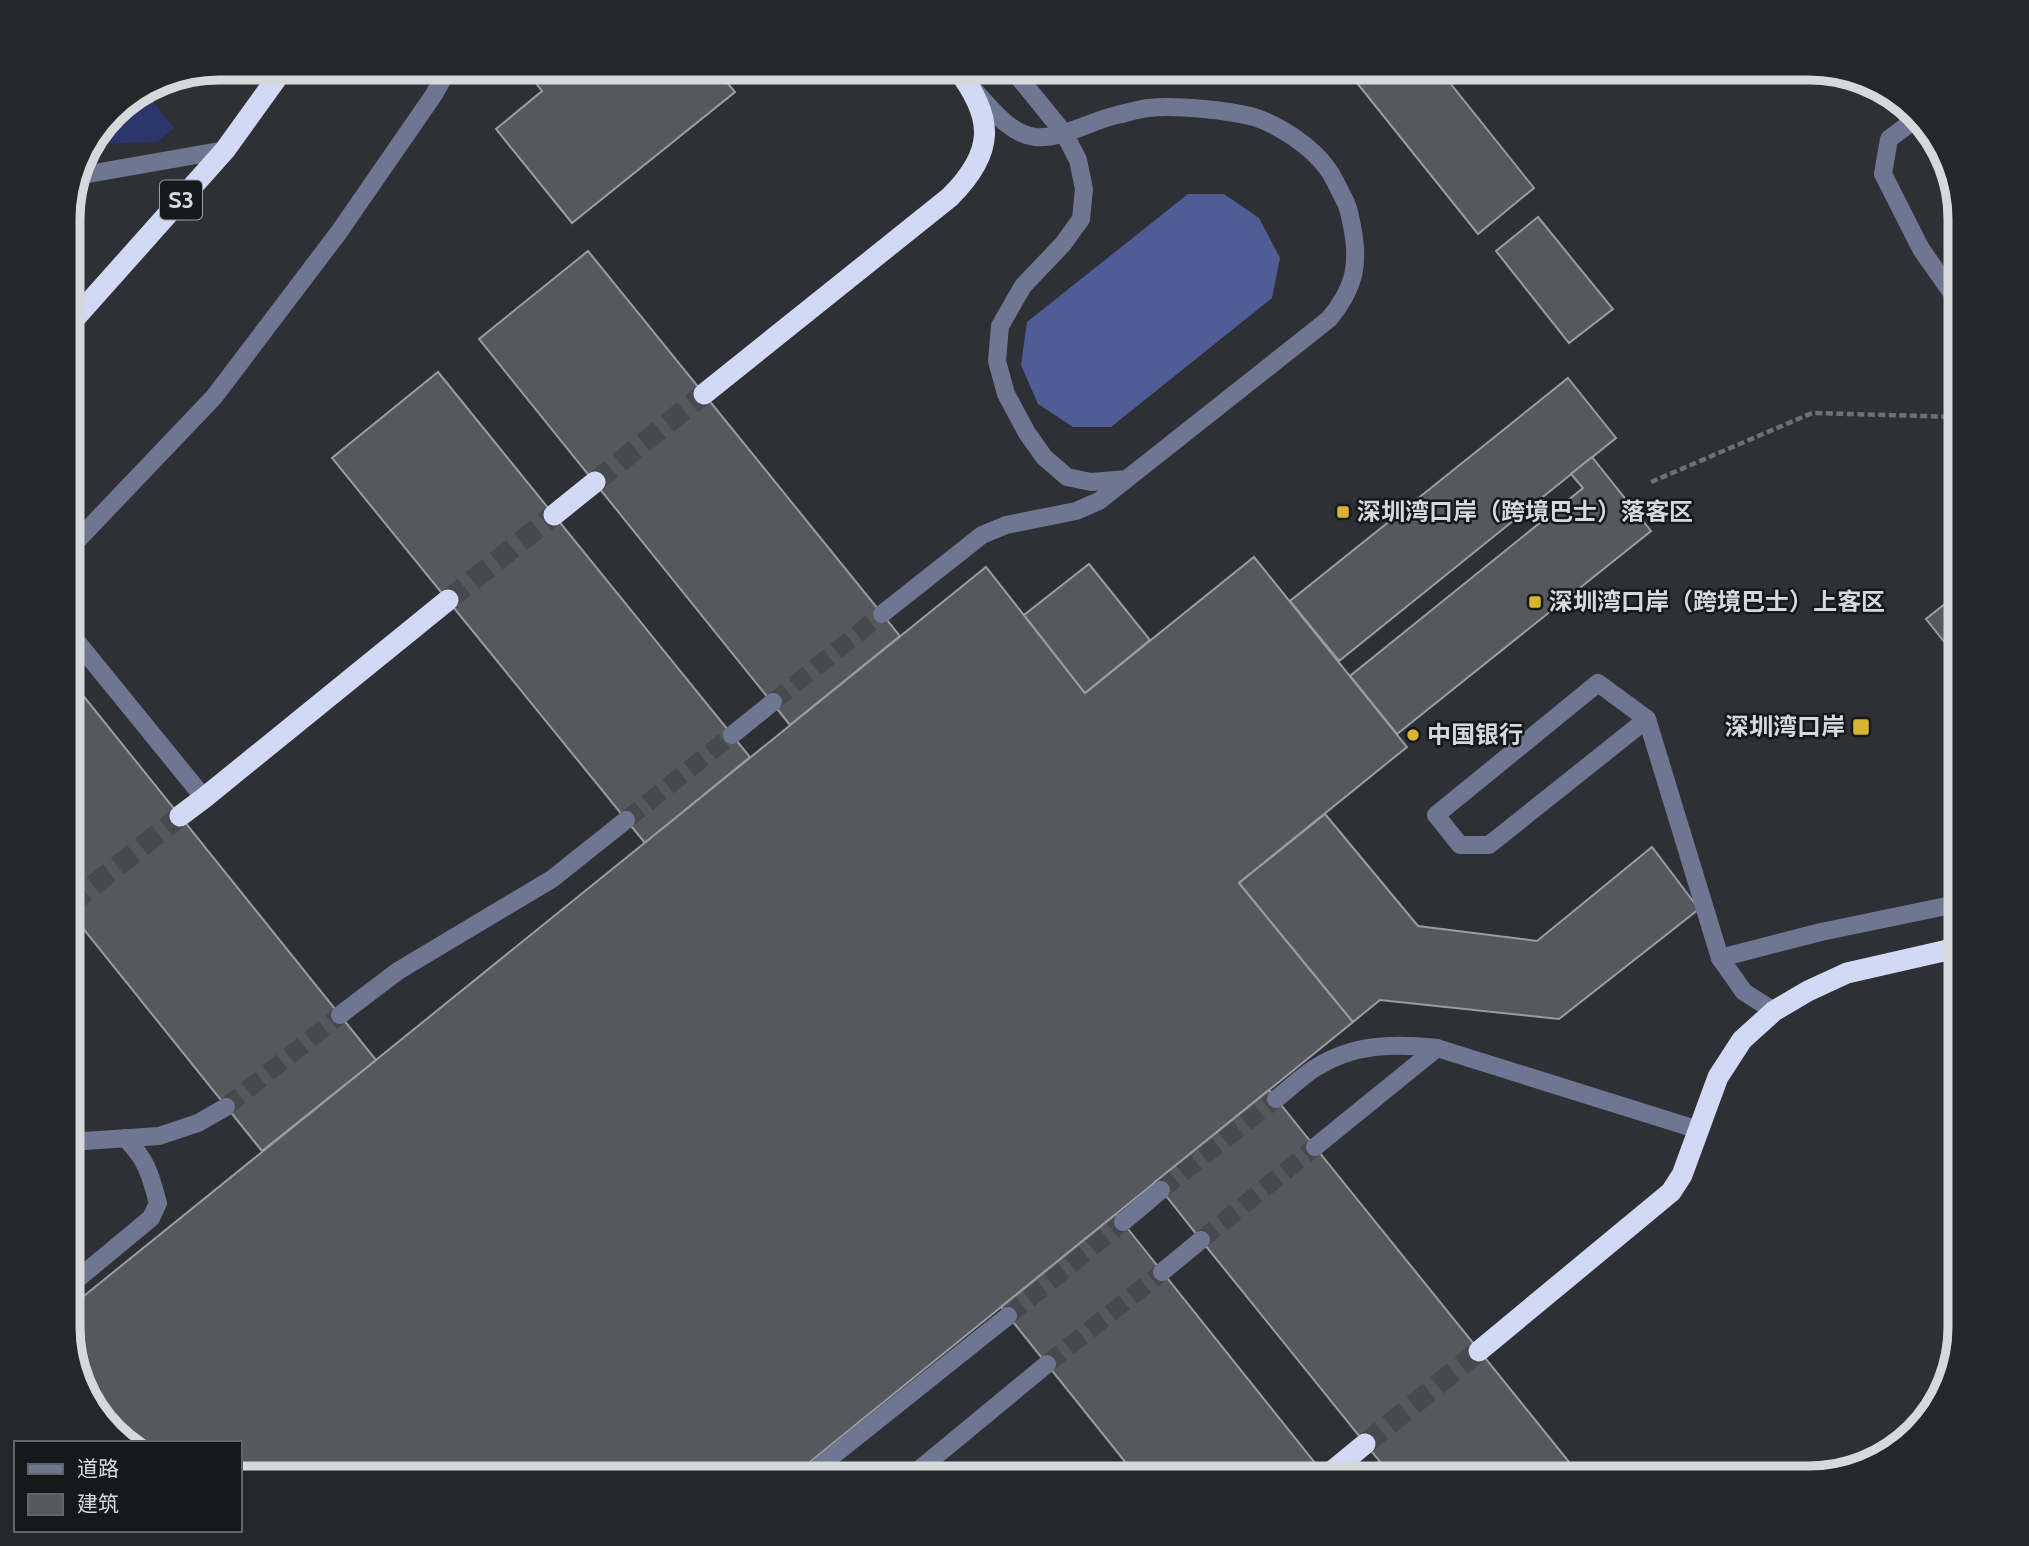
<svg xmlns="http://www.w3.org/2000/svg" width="2029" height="1546" font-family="Cabin,'Noto Sans SC',sans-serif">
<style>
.green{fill:#2d366b}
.forest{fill:#4f5c96}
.building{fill:#56585e;stroke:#9a9ca2;stroke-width:2}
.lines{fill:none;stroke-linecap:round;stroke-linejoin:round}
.minor-tunnel{stroke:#47494e;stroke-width:18;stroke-dasharray:18 9;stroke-linecap:butt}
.highway-tunnel{stroke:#47494e;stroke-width:21;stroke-dasharray:21 10;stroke-linecap:butt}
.path{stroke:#6e7075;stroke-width:4.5;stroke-dasharray:7 3.5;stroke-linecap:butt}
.minor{stroke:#6f7691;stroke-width:18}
.highway{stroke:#d2d9f4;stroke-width:21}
.poi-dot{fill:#d7b434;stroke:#17181a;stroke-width:2.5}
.labels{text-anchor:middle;stroke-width:5;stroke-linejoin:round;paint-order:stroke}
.shield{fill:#17181a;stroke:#9d9ea2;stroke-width:2}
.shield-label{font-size:23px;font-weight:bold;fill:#d7d8dc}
.poi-label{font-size:24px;font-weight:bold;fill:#d7d8dc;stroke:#17181a;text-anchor:start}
.rim{fill:none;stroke:#d7d8dc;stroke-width:9}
</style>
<rect width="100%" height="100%" fill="#2e3035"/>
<!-- green -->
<path class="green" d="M144 91 174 128 157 142 91 144 119 106Z"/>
<!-- forest -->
<path class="forest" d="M1188 194H1224L1259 218 1280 258 1272 298 1111 427H1073L1038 404 1021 365 1027 322Z"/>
<!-- building -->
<g class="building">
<path d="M524 68H715L735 92 572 223 496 129 542 91Z"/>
<path d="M832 68H853L840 78Z"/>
<path d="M1345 68H1438L1534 188 1478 234Z"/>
<path d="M1538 217 1613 309 1569 343 1496 251Z"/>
<path d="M588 251 900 636 790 725 479 339Z"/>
<path d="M438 372 750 757 645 843 332 458Z"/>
<path d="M1568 378 1616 438 1339 661 1290 601Z"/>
<path d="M1592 457 1651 531 1397 734 1350 676 1583 488 1571 474Z"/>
<path d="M1254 557 1407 747 1239 883 1353 1022 790 1478H240V1443H124L84 1394 69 1336V1308L986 567 1085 693Z"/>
<path d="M1089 564 1150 640 1085 693 1024 615Z"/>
<path d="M1961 591V663L1926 619Z"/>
<path d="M69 678 376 1060 262 1151 69 911Z"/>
<path d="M1325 814 1418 926 1537 941 1652 847 1699 909 1559 1019 1380 1000 1353 1022 1239 883Z"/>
<path d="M1269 1090 1582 1478H1393L1201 1240 1155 1182Z"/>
<path d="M1116 1214 1327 1478H1138L1001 1307Z"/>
</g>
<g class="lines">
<!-- minor-tunnel -->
<g class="minor-tunnel">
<path d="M773 702 882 614"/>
<path d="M626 820 732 735"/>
<path d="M226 1107 340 1015"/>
<path d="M1161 1190 1276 1099"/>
<path d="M1201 1240 1315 1147"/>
<path d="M1008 1316 1123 1222"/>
<path d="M1047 1364 1162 1272"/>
</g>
<!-- highway-tunnel -->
<g class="highway-tunnel">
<path d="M595 482 704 394"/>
<path d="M448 600 554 515"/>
<path d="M69 905 180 816"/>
<path d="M1365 1444 1479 1351"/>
</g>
<!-- path -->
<path class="path" d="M1651 482 1812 413 1961 417"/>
<!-- minor -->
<g class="minor">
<path d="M1011 68 1064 133 1078 160 1084 189 1081 219 1063 244 1023 286 1000 326 997 361 1006 394 1027 433 1044 457 1067 477 1091 482 1127 479"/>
<path d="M1917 118 1889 139 1883 174 1921 249 1961 306"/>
<path d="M77 176 225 150"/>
<path d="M69 549 214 397 339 232 433 96 449 68"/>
<path d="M882 614 982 535 1006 525 1076 511 1099 501 1329 319C1354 289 1360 265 1352 226 1350 217 1349 208 1345 201 1339 190 1334 177 1327 168 1311 146 1279 125 1254 117 1227 110 1176 105 1148 108 1138 109 1127 113 1117 115 1090 121 1063 139 1035 137 1009 134 990 107 973 89"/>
<path d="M69 632 204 798"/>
<path d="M1647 719 1489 845H1460L1436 815 1598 683 1647 719 1720 958 1744 992 1774 1011"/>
<path d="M732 735 773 702"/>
<path d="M1720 958 1821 932 1961 903"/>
<path d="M340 1015 398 971 552 879 626 820"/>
<path d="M1276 1099C1289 1089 1301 1077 1315 1068 1353 1044 1393 1043 1437 1048L1699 1130"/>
<path d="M69 1142 159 1136 198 1123 226 1107"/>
<path d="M1315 1147 1437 1048"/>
<path d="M1123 1222 1161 1190"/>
<path d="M1162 1272 1201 1240"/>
<path d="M69 1286 151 1218 158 1203C150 1174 147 1160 125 1138"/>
<path d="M805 1478 1008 1316"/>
<path d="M909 1478 1047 1364"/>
</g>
<!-- highway -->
<g class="highway">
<path d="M69 325 225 150 284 68"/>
<path d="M704 394 950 197C995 152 995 118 956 68"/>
<path d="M554 515 595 482"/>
<path d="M180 816 204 798 448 600"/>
<path d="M1479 1351 1671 1192 1682 1175 1718 1077 1742 1040 1774 1011 1808 991 1847 973 1961 947"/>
<path d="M1326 1476 1365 1444"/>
</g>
</g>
<!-- markers -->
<g class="poi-dot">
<rect x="1336" y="505" width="14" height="14" rx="3.5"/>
<rect x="1528" y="595" width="14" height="14" rx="3.5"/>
<rect x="1852" y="718" width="18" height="18" rx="3.5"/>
<circle cx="1413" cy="735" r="7"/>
</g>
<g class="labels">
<!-- shield labels -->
<rect class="shield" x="160" y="180.5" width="42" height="39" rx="5"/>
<g class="shield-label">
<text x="181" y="208">S3</text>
</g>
<!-- poi labels -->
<g class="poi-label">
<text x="1357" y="520">深圳湾口岸（跨境巴士）落客区</text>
<text x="1549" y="610">深圳湾口岸（跨境巴士）上客区</text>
<text x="1845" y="735" text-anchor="end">深圳湾口岸</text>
<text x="1427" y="743">中国银行</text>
</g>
</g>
<!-- crop -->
<path d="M0 0H2029V1546H0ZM219 80H1809A139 139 0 0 1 1948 219V1327A139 139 0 0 1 1809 1466H219A139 139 0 0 1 80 1327V219A139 139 0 0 1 219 80Z" fill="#26272a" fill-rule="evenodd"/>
<path class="rim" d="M219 80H1809A139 139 0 0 1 1948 219V1327A139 139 0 0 1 1809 1466H219A139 139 0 0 1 80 1327V219A139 139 0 0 1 219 80Z"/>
<!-- legend -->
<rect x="14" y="1441" width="228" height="91" fill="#17181a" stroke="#646568" stroke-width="2"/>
<rect x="28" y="1464" width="35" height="10" fill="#6f7691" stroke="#646568" stroke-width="2"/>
<text x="77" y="1476" font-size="21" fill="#d7d8dc">道路</text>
<rect x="28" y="1494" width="35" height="21" fill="#56585e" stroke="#646568" stroke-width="2"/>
<text x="77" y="1511" font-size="21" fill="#d7d8dc">建筑</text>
</svg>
